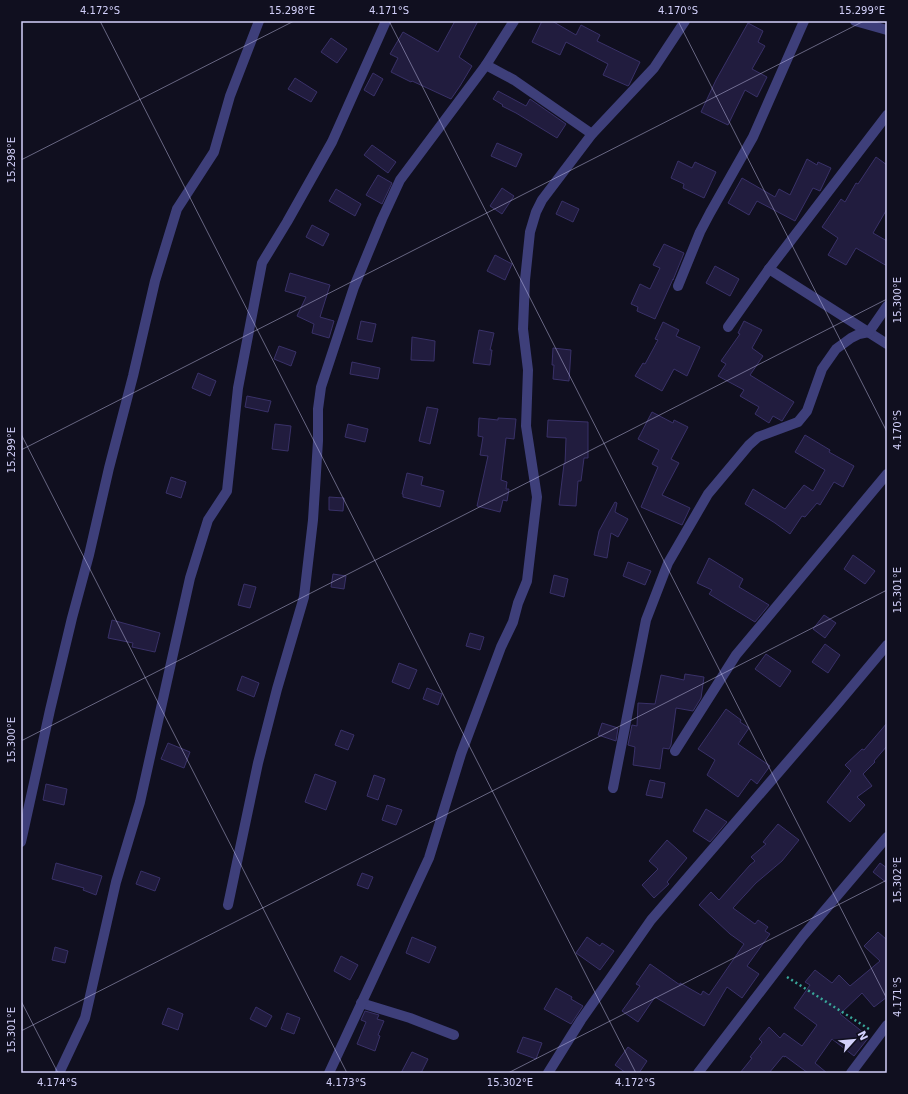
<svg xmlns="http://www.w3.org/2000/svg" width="908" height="1094" font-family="'DejaVu Sans',sans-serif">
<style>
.building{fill:#211c3e;stroke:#393168}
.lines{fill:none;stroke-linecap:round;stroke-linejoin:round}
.path{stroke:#39a79a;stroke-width:2.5;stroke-dasharray:2 3;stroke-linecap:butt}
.street{stroke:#3e3f7a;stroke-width:10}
.ticks{fill:none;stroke:#d3d1fb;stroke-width:1;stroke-opacity:0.45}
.neatline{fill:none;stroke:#d3d1fb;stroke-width:1.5}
.ticks-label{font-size:10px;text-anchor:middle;fill:#d3d1fb}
</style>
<rect width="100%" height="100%" fill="#100f1f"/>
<!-- building -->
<g class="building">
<path d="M455 21H478L459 57 472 66 460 86 451 99 412 81 411 82 391 72 398 58 390 54 403 32 438 52Z"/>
<path d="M542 21H552L576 35 581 25 600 35 597 41 640 62 629 85 628 86 603 75 608 64 566 42 560 55 532 42Z"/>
<path d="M748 23 763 31 758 42 765 46 752 69 767 77 757 97 745 90 728 125 701 112 716 80Z"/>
<path d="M331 38 347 49 337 63 321 52Z"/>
<path d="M373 73 383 79 374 96 364 90Z"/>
<path d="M295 78 317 92 311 102 288 89Z"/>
<path d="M498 91 526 106 530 99 566 124 557 138 516 113 502 106 503 105 493 99Z"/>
<path d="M497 143 522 154 516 167 491 156Z"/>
<path d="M372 145 396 162 388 173 364 155Z"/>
<path d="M876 157 887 165V209L873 233 887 241V266L856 248 846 265 828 255 838 238 822 227 841 199 845 202 856 183 858 184Z"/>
<path d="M807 159 817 165 818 162 831 168 820 191 813 188 795 221 757 201 749 215 728 203 742 178 775 197 779 189 790 195Z"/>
<path d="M678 161 692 168 695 162 716 172 704 198 683 188 684 184 671 178Z"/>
<path d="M378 175 392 183 382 204 366 195Z"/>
<path d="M502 188 514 196 502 214 490 206Z"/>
<path d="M336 189 361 204 355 216 329 201Z"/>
<path d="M562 201 579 209 573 222 556 214Z"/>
<path d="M312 225 329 234 323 246 306 237Z"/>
<path d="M664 244 684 253 673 280V279L655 319 637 311 638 307 631 304 640 284 650 289 660 268 653 265Z"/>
<path d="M495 255 512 264 505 280 487 271Z"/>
<path d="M715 266 739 279 730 296 706 283Z"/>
<path d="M290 273 330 285 320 317 334 321 329 338 312 333 314 324 297 316 306 297 285 291Z"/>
<path d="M361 321 376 324 372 342 357 339Z"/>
<path d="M744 321 762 330 752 348 763 356 750 375 794 402 782 421 773 416 769 423 755 414 759 407 740 396 744 390 718 376 726 364 721 361 740 334 738 333Z"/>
<path d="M663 322 679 330 676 336 700 347 687 376 674 369 662 391 635 376 643 363 645 364 658 340 655 339Z"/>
<path d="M479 330 494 333 490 350H492L490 365 473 363Z"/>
<path d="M412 337 435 341 434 361 411 360Z"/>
<path d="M279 346 296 352 291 366 274 359Z"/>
<path d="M553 348 571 350 569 381 553 379 554 365H552Z"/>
<path d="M352 362 380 368 378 379 350 374Z"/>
<path d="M198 373 216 381 210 396 192 388Z"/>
<path d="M247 396 271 401 268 412 245 407Z"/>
<path d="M427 407 438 409 430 444 419 441Z"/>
<path d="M652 412 673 423 674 420 688 427 671 459 679 463 662 495 690 508 682 525 641 507 658 467 652 464 659 450 638 439Z"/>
<path d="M479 418 498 420V418L516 419 514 439 506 438 501 480 507 482 506 489H509L507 501 503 500 500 512 477 506 488 456 480 455 483 437 478 436Z"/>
<path d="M548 420 588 422V458H584L581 481H578L576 506 559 505 564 464H565L566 438 547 437Z"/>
<path d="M275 424 291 426 288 451 272 449Z"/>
<path d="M348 424 368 429 365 442 345 437Z"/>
<path d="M805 435 830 450 829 452 854 466 843 487 834 482 820 505 817 503 805 517 802 516 790 534 775 523 745 504 753 489 785 509 804 485 813 491 825 470 795 452Z"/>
<path d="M407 473 423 477 421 485 444 491 440 507 403 497V494H402Z"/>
<path d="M171 477 186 482 181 498 166 493Z"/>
<path d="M329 497 344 498 343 511 329 510Z"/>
<path d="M615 502 617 503 615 512 628 519 618 537 611 533 607 558 594 555 599 531Z"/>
<path d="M853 555 875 571 865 584 844 569Z"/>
<path d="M709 558 743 579 739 587 769 605 755 622 709 594 712 590 697 583Z"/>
<path d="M628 562 651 571 645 585 623 576Z"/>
<path d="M333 574 346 576 344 589 331 587Z"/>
<path d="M554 575 568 579 564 597 550 593Z"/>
<path d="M244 584 256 587 250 608 238 605Z"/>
<path d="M824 615 836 623 825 638 813 629Z"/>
<path d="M112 620 160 633 155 652 132 647 133 643 108 638Z"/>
<path d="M470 633 484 637 480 650 466 646Z"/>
<path d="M825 644 840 655 828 673 812 662Z"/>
<path d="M766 654 791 671 780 687 755 669Z"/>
<path d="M399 663 417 670 409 689 392 682Z"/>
<path d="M685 674 704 677 701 698 693 711 676 708 671 745 669 749 663 748 660 769 633 765 635 747 628 745 632 725 637 726 638 703 655 704 661 675 684 680Z"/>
<path d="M242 676 259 683 254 697 237 690Z"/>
<path d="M427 688 442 694 438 705 423 699Z"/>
<path d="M726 709 741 720 740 722 749 728 738 744 770 766 757 784 751 779 738 797 707 775 715 760 698 749Z"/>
<path d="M602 723 618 728 616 741 598 735Z"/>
<path d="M887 723V746L874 761 875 762 863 774 872 786 857 797 865 805 850 822 827 802 851 771 845 765 862 749 864 750Z"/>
<path d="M341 730 354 735 348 750 335 745Z"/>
<path d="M168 743 190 752 184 768 161 759Z"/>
<path d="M315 774 336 782 326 810 305 802Z"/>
<path d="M374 775 385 779 378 800 367 796Z"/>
<path d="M650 780 665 783 662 798 646 795Z"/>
<path d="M46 784 67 789 64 805 43 800Z"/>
<path d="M387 805 402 810 396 825 382 820Z"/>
<path d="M706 809 727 822 710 842 693 831Z"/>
<path d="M778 824 799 840 782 861 756 883 733 908 755 924 758 920 768 927 765 931 770 934 747 966 759 974 742 998 727 987 704 1026 655 997 638 1022 622 1011 640 986 636 984 650 964 680 985V983L701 995 703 991 709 995 744 944 730 934 699 905 711 892 719 900 750 865 755 861 751 857 766 844 763 842Z"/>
<path d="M667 840 687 858 667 882 669 884 654 898 642 885 658 869 649 861Z"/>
<path d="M56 863 102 876 96 895 83 890 84 888 52 879Z"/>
<path d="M880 863 887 868V883L873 872Z"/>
<path d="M141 871 160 878 155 891 136 884Z"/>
<path d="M362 873 373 877 368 889 357 885Z"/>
<path d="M878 932 887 940V997L874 1007 862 993 840 1014 869 1037 854 1056 832 1039 815 1063 827 1073H808L785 1056V1057L783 1056 769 1073H740L752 1058 750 1057 762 1042 759 1039 769 1027 780 1038 784 1033 802 1046 817 1025 794 1008 810 985 805 982 815 970 832 983 839 975 850 986 880 961 864 946Z"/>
<path d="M412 937 436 947 429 963 406 953Z"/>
<path d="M587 937 600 946 602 943 614 951 600 970 576 953Z"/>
<path d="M55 947 68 951 65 963 52 960Z"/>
<path d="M341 956 358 965 350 980 334 971Z"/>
<path d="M556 988 572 997 571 999 583 1006 571 1024 544 1009Z"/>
<path d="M256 1007 272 1016 266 1027 250 1019Z"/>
<path d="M168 1008 183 1014 178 1030 162 1024Z"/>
<path d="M365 1011 379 1015 377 1019 384 1021 378 1035 380 1036 375 1051 357 1044 366 1022 361 1020Z"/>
<path d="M287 1013 300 1018 294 1034 281 1029Z"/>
<path d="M523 1037 542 1043 536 1059 517 1052Z"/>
<path d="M628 1047 647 1061 639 1073H626L615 1065Z"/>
<path d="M412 1052 428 1059 421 1073H401Z"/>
</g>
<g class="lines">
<!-- path -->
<path class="path" d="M787 977 869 1029"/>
<!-- street -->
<g class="street">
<path d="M514 21 486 65 514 80 592 134"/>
<path d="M855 21 887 30"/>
<path d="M769 269 887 344"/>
<path d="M678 286 700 232 710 213 753 137 804 21"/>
<path d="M728 327 769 269 887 115"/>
<path d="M675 751 736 655 887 474"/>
<path d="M613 788 646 620 668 563 708 494 749 445 758 437 798 422 807 411 822 369 836 349 851 338 859 334 869 332 887 306"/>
<path d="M21 842 50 710 72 618 89 555 109 468 133 376 155 281 177 209 214 152 230 96 259 21"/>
<path d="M228 905 258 763 277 689 304 597 313 520 318 441V409L321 387 354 287 382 219 400 180 486 65"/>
<path d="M361 1003 410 1018 454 1035"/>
<path d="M60 1071 85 1018 116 882 140 802 190 578 208 520 227 491 238 388 262 263 287 222 332 142 386 21"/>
<path d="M329 1073 429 858 461 754 501 647 513 622 518 603 527 581 537 497 526 426 528 370 523 329 525 280 530 232 536 212 542 200 592 134 654 68 685 21"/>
<path d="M548 1073 581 1020 651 920 835 707 887 645"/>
<path d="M698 1073 803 936 887 837"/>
<path d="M851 1073 887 1025"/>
</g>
</g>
<!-- ticks -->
<path class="ticks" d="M100 21 636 1073M389 21 887 999M678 21 887 432M21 160 294 21M21 434 347 1073M21 450 864 21M21 741 887 299M21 1001 58 1073M21 1031 887 590M508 1073 887 880"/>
<!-- border -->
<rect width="908" height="1094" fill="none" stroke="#100f1f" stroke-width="44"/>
<!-- north arrow -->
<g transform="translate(854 1040) rotate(63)" stroke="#100f1f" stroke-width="3" paint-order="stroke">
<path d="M0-3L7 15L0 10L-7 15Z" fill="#d3d1fb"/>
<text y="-6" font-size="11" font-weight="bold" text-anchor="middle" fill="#d3d1fb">N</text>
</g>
<rect x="22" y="22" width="864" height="1050" class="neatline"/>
<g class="ticks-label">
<text x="100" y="14">4.172°S</text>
<text x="292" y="14">15.298°E</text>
<text x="389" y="14">4.171°S</text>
<text x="678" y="14">4.170°S</text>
<text x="862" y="14">15.299°E</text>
<text transform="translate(11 160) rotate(-90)" y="4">15.298°E</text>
<text transform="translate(897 300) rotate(-90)" y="4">15.300°E</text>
<text transform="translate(897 430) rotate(-90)" y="4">4.170°S</text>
<text transform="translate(11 450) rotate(-90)" y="4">15.299°E</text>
<text transform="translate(897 590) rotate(-90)" y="4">15.301°E</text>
<text transform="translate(11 740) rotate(-90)" y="4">15.300°E</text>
<text transform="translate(897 880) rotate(-90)" y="4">15.302°E</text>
<text transform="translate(897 997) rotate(-90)" y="4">4.171°S</text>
<text transform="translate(11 1030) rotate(-90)" y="4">15.301°E</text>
<text x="57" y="1086">4.174°S</text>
<text x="346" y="1086">4.173°S</text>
<text x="510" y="1086">15.302°E</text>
<text x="635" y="1086">4.172°S</text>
</g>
</svg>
